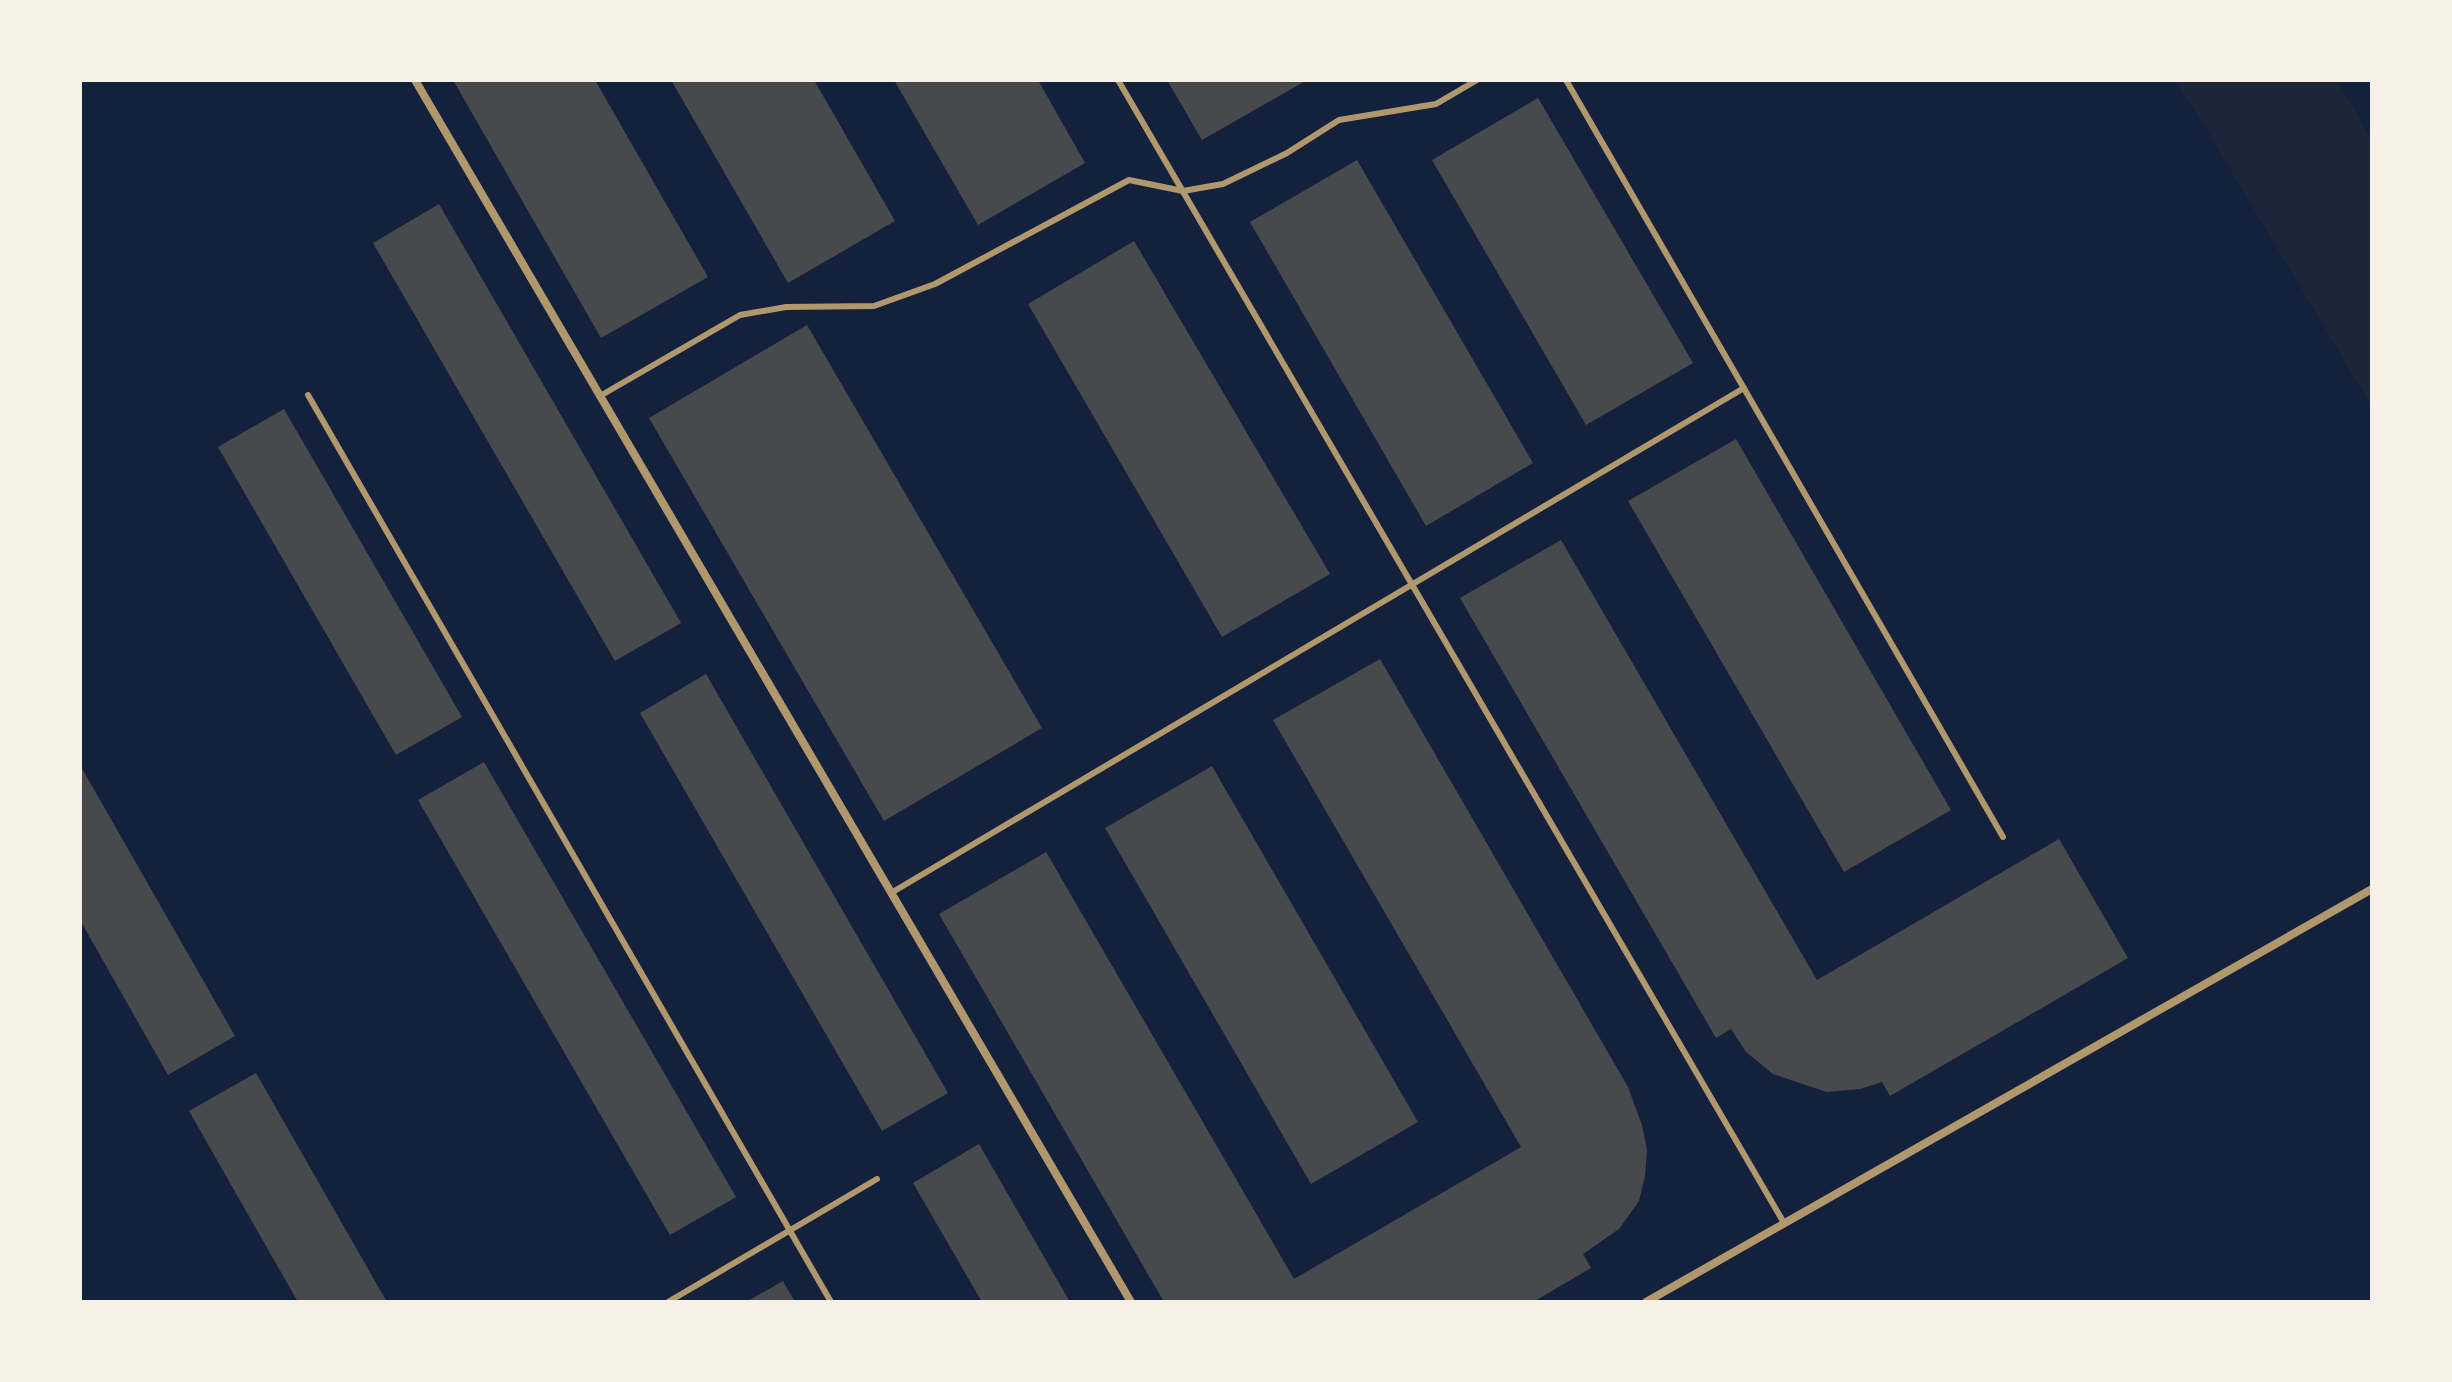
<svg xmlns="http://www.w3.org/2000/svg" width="2452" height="1382" font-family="'Source Sans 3',sans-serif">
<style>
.green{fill:#1d2539}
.building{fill:#48494c}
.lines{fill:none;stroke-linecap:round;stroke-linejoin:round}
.service{stroke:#b1986c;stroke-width:6}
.minor{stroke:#b1986c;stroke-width:8}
</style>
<rect width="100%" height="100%" fill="#14213d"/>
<!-- green -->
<path class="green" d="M2174 80H2337L2372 140V407L2196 112Z"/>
<!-- building -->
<g class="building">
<path d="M453 80H595L708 277 601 338Z"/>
<path d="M671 80H814L895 221 788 283Z"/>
<path d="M894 80H1038L1085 163 978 225Z"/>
<path d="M1167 80H1307L1202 140Z"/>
<path d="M1538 98 1693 363 1586 425 1432 160Z"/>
<path d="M1357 160 1533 463 1426 526 1250 222Z"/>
<path d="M439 204 681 623 615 661 373 243Z"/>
<path d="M1134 241 1330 574 1222 637 1028 304Z"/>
<path d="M807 325 1042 728 884 821 649 418Z"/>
<path d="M284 409 462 717 396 755 218 447Z"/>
<path d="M1736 439 1951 810 1844 872 1628 501Z"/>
<path d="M1561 540 1817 980 2059 839 2128 958 1890 1096 1882 1082 1860 1089 1827 1092 1773 1074 1746 1052 1731 1029 1716 1038 1460 598Z"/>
<path d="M1380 659 1628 1087 1642 1125 1647 1150 1645 1176 1639 1201 1619 1229 1583 1254 1591 1268 1533 1302H1164L939 914 1046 852 1294 1279 1521 1147 1273 720Z"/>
<path d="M706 674 948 1093 882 1131 640 713Z"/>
<path d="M484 762 736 1197 670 1235 418 800Z"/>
<path d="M80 765 235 1036 168 1075 80 920Z"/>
<path d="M1212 766 1418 1122 1311 1184 1105 828Z"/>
<path d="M256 1073 387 1302H298L189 1111Z"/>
<path d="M979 1144 1070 1302H982L913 1183Z"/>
<path d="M783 1281 795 1302H746Z"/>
</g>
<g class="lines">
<!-- service -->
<g class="service">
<path d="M1118 80 1784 1223"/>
<path d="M1566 80 2003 837"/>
<path d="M308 395 831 1302"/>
<path d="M600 396 740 315 786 307 874 306 935 284 1129 180 1183 191 1223 184 1287 153 1339 120 1436 104 1477 80"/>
<path d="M891 893 1744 388"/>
<path d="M668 1302 877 1179"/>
</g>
<!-- minor -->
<g class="minor">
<path d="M415 80 1131 1302"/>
<path d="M1646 1302 2372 889"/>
</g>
</g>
<!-- border -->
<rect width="2452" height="1382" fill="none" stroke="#f6f1e7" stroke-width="164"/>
</svg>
